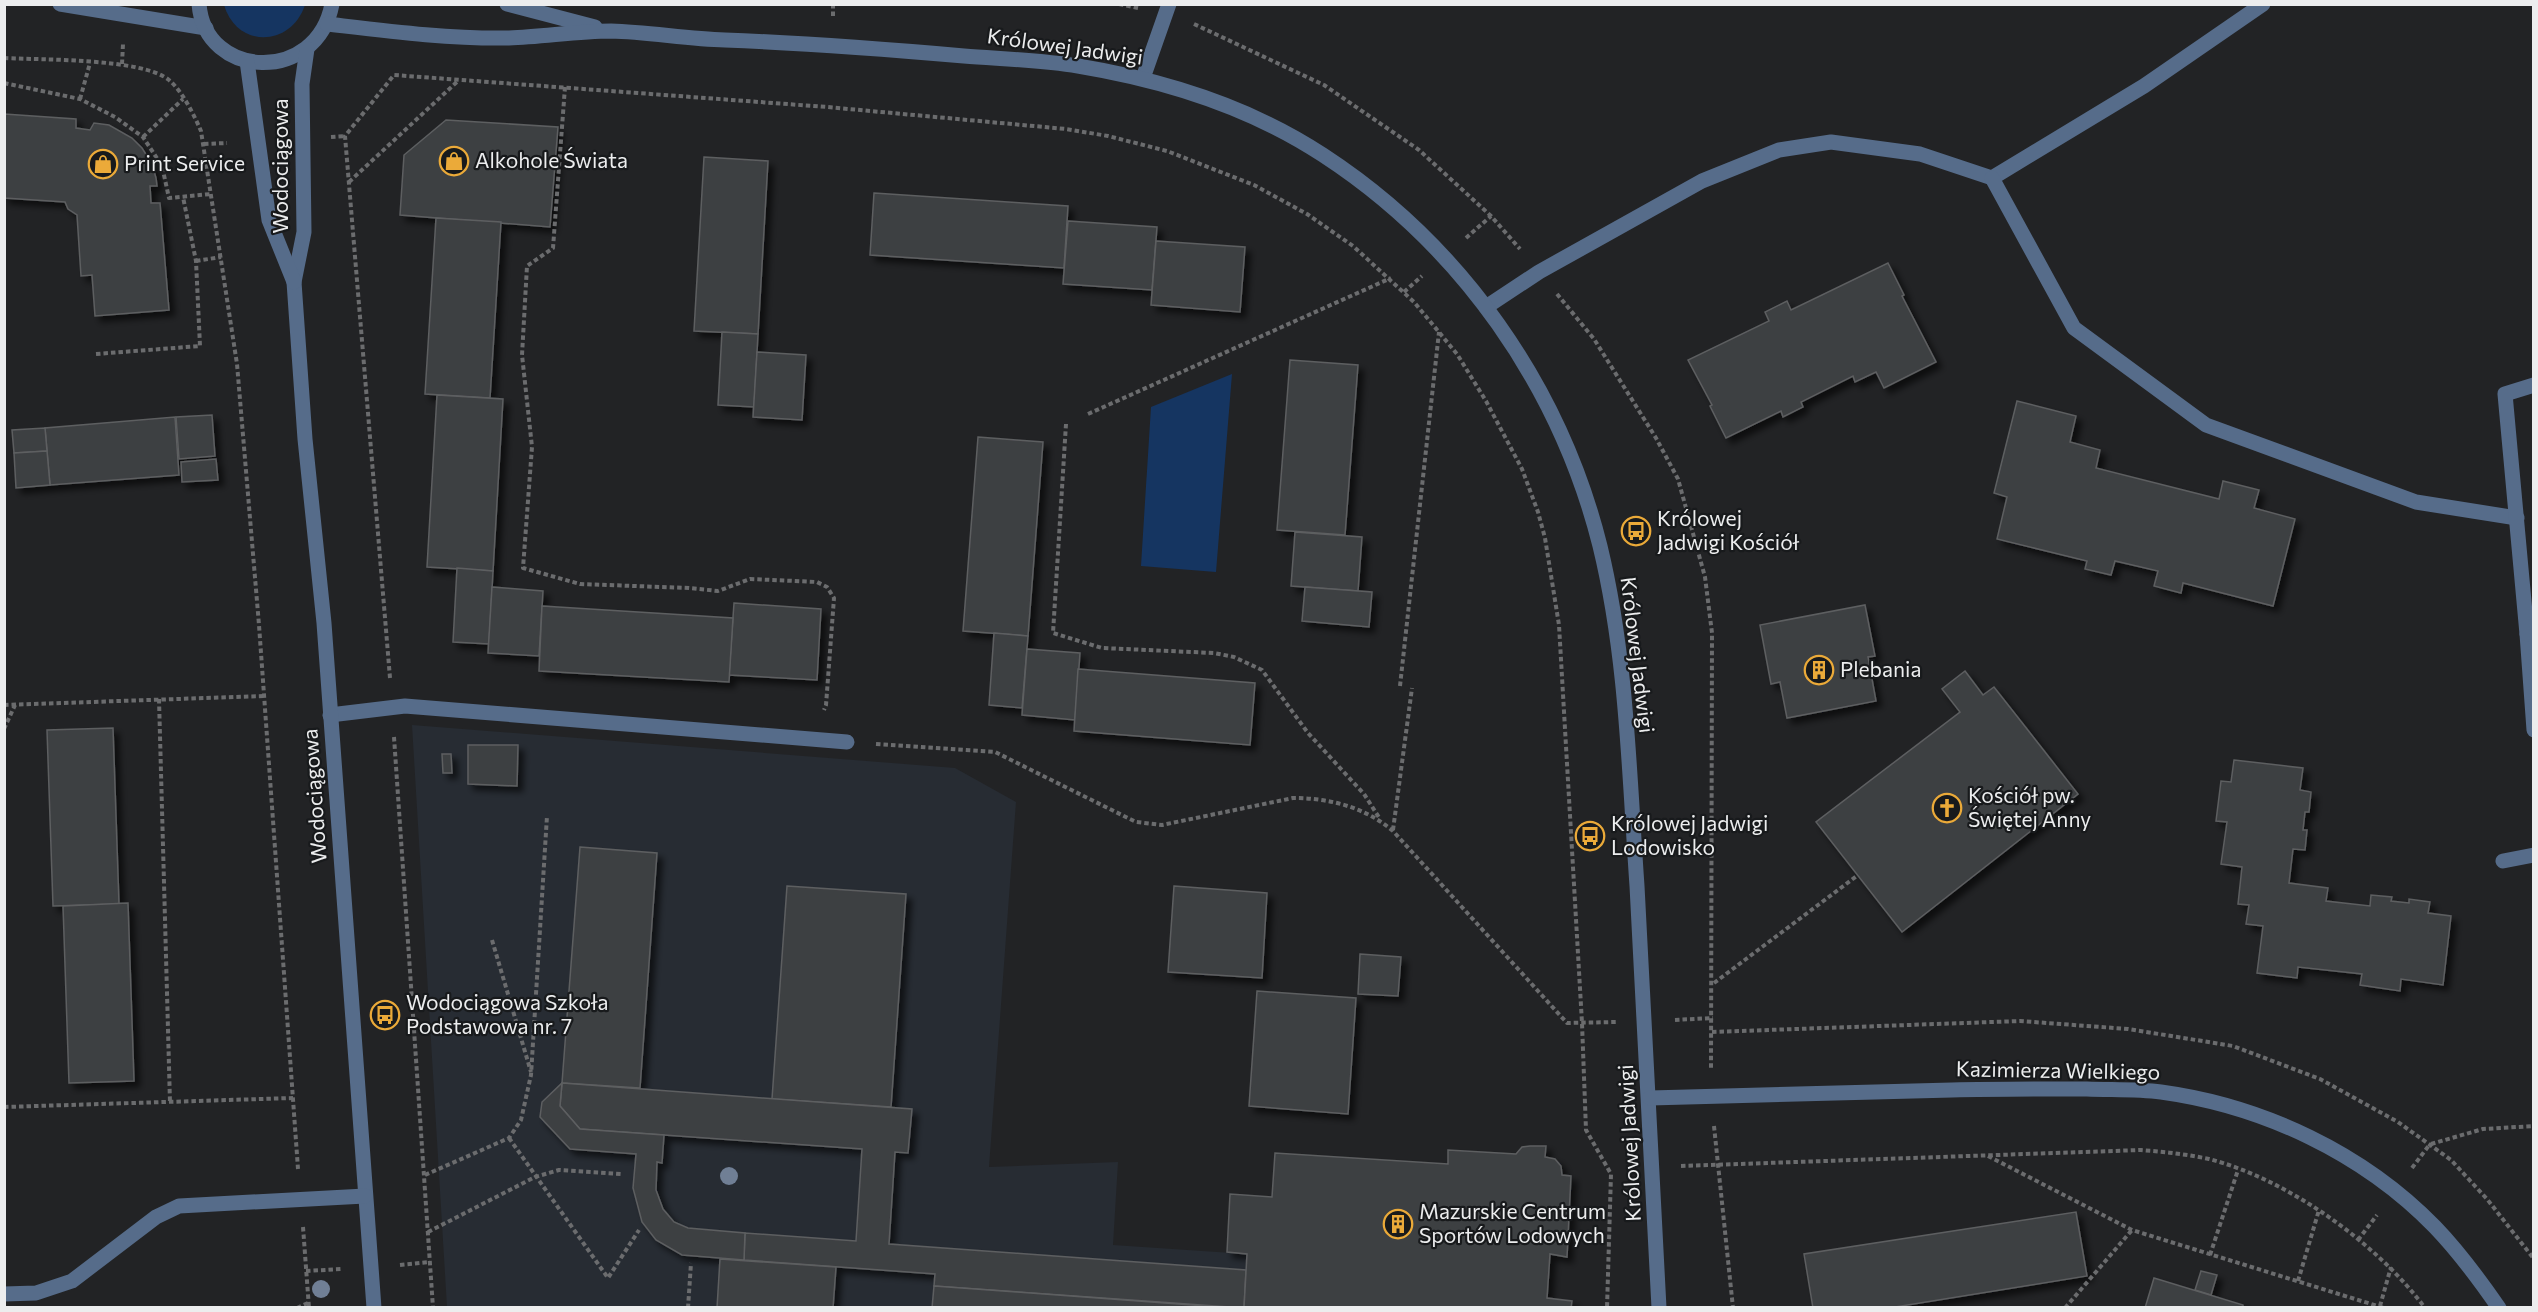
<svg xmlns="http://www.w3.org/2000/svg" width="2538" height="1312" font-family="Commissioner,sans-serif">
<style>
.built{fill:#272c33}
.green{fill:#153561}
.building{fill:#3e3f42;stroke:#5d5f61;stroke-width:1.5;filter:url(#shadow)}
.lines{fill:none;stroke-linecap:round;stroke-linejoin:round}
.path{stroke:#6b6c6e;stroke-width:4;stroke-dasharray:4.5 3;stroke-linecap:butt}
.service{stroke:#566c8a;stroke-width:15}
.minor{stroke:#566c8a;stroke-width:15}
.tree{fill:#707f95}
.labels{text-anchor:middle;stroke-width:4.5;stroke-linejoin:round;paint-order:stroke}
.street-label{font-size:21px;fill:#ecedee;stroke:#181a1c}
.poi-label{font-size:21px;fill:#ecedee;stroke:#181a1c;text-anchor:start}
</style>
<defs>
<filter id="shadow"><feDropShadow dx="5.5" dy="5.5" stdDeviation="3" flood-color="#0009"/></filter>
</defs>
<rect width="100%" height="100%" fill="#222325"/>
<!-- built -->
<path class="built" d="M412 725 955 768 1016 802 989 1167 1118 1162 1113 1245 1247 1254 1244 1307H447Z"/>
<!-- green -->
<g class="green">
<path d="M224 5V4L305 5C291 47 237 49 224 5Z"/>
<path d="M1232 374 1216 572 1141 566 1151 407Z"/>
</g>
<!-- building -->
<g class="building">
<path d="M4 114 76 119V128L90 130 94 123 109 125 132 138 142 148 152 164 156 178 157 186H150L151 203H160L169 310 95 316 92 275 81 276 77 215 68 209 65 202 4 198Z"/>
<path d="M446 120 558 127 550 227 400 215 404 155Z"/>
<path d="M704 157 768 161 758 334 694 331Z"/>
<path d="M874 193 1068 206 1064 268 870 255Z"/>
<path d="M436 218 501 222 490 398 425 394Z"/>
<path d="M1068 221 1157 227 1152 290 1063 284Z"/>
<path d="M1156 241 1245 247 1240 312 1151 305Z"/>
<path d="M1888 263 1904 295 1902 296 1936 362 1884 388 1876 372 1855 382 1853 376 1801 402 1803 407 1783 417 1781 411 1726 438 1710 406 1712 405 1688 360 1769 321 1765 312 1787 301 1791 310Z"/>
<path d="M722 332 758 334 754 407 718 405Z"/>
<path d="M757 352 806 355 802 420 753 417Z"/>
<path d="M1290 360 1358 365 1345 535 1277 530Z"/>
<path d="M437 395 503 399 493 571 427 567Z"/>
<path d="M2017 401 2076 416 2070 442 2100 450 2096 468 2219 499 2223 481 2259 490 2254 508 2295 519 2273 606 2183 583 2181 593 2154 586 2158 571 2115 561 2111 575 2085 569 2087 561 1997 539 2007 497 1994 493Z"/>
<path d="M212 415 215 456 179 459 176 417Z"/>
<path d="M175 417 179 475 50 485 45 428Z"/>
<path d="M45 428 47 451 14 453 12 430Z"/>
<path d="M978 437 1043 442 1028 636 963 631Z"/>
<path d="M47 451 50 485 16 488 14 453Z"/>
<path d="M216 459 218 480 182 482 181 462Z"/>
<path d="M1295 532 1362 537 1358 591 1291 586Z"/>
<path d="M457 568 493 571 489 644 453 642Z"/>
<path d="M492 587 543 591 539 656 488 653Z"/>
<path d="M1305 587 1372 592 1369 627 1302 621Z"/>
<path d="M734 603 821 609 817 680 729 675Z"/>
<path d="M1865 605 1875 656 1868 657 1876 701 1787 718 1780 682 1771 684 1760 625Z"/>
<path d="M542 606 733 618 729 682 539 671Z"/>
<path d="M994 633 1028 636 1022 708 989 705Z"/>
<path d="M1027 649 1080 653 1075 720 1022 715Z"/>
<path d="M1078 669 1255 683 1250 745 1074 731Z"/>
<path d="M1965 671 1983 695 1994 687 2078 794 1902 932 1816 822 1960 712 1942 689Z"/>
<path d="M113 728 119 904 53 906 47 730Z"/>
<path d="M468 745H518L517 786 468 784Z"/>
<path d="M442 754H451L452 773H443Z"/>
<path d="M2234 760 2303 768 2300 790 2311 792 2309 812H2305L2303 830H2307L2305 850 2293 849 2289 883 2328 888 2326 901 2370 906 2371 895 2392 897 2391 901 2409 903V899L2430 902 2428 913 2451 916 2443 985 2401 979 2400 991 2360 985 2362 974 2298 967 2297 978 2257 973 2263 926 2246 924 2249 905 2238 904 2242 867 2221 864 2227 822 2216 821 2221 781 2231 782Z"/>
<path d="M580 847 657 853 640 1088 562 1083Z"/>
<path d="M787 886 906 894 891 1107 772 1099Z"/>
<path d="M1174 886 1267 893 1262 978 1168 972Z"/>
<path d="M128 903 134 1081 69 1083 63 906Z"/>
<path d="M1360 954 1401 957 1398 996 1358 994Z"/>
<path d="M1257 991 1356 998 1348 1114 1249 1106Z"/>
<path d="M562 1083 912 1109 908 1153 895 1152 889 1244 1246 1270 1244 1308 934 1286 935 1274 744 1260 745 1233 856 1241 862 1149 580 1129 560 1106Z"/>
<path d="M562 1083 560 1106 580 1129 664 1135 662 1163 657 1162 656 1190 663 1209 674 1222 688 1228 745 1233 744 1260 682 1255 656 1240 642 1222 633 1188 636 1154 570 1149 540 1117 542 1102Z"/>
<path d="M1530 1146H1546L1545 1157 1555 1159 1561 1166 1562 1175 1571 1176 1567 1257 1550 1254 1547 1298 1572 1301 1571 1308H1244L1247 1254 1227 1252 1230 1194 1272 1197 1275 1153 1448 1164V1150L1516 1154 1522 1147Z"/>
<path d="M2076 1212 2087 1276 1889 1308H1813L1804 1254Z"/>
<path d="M720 1259 836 1267 833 1308H717Z"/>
<path d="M2201 1271 2217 1275 2211 1295 2195 1290Z"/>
<path d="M2154 1278 2243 1305V1308H2145Z"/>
<path d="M934 1286 1232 1308H932Z"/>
</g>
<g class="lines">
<!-- path -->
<g class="path">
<path d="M1119 4 1138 8"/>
<path d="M833 16V4"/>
<path d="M1194 24 1324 85 1419 150 1491 216 1520 249"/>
<path d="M4 58C42 60 142 58 169 80 183 92 194 115 201 131L237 364 259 625 298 1169"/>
<path d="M122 64 123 44"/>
<path d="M4 83 80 99 115 117 143 137 162 166 169 198 211 194"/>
<path d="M565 87 553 248 527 266 522 355 532 447 523 568 580 584 689 588 718 591 750 579 817 582 827 587 834 598 826 705 824 710"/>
<path d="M80 99 90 63"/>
<path d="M143 137 183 99"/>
<path d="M331 137 345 136"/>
<path d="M204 144 227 143"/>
<path d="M349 182 459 80"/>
<path d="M1466 238 1491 216"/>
<path d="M196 261 221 257"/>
<path d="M1404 292 1422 276"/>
<path d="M1557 294 1594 339 1656 438 1678 479 1705 577 1712 633 1711 1068"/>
<path d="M96 354 200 346 196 261 183 197"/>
<path d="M1088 414 1391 278"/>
<path d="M1066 424 1053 633 1102 648 1214 653 1234 657 1262 670 1308 733 1364 794 1380 819"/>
<path d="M390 678 345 136 394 75 827 107 1066 129 1108 136 1167 151 1254 185 1307 214 1353 246 1414 302 1457 354 1486 401 1522 469 1538 512 1545 538 1559 625 1582 1023 1586 1130 1611 1174 1607 1308"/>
<path d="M1400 686 1439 332"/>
<path d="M159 699 170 1103"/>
<path d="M4 705 264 696"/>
<path d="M4 729 15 705"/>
<path d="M394 737 433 1308"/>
<path d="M876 744 995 752 1136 822 1162 825 1293 798C1329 798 1365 807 1393 831L1567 1023 1616 1022"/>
<path d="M1393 830 1412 688"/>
<path d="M492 940 531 1072"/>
<path d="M1714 983 1858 875"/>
<path d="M1675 1020 1713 1018"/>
<path d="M1712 1032 2020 1021 2128 1029 2233 1046 2320 1079 2398 1122 2451 1160 2487 1199 2534 1259"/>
<path d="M4 1107 293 1098"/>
<path d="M1714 1126 1733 1308"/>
<path d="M509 1138 608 1278 639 1230"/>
<path d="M2431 1144 2483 1129 2534 1126"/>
<path d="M1988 1156 2132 1230 2384 1308"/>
<path d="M1681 1166 2141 1150C2164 1152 2186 1154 2209 1159 2287 1179 2377 1243 2425 1308"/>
<path d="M2412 1168 2430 1144"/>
<path d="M425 1175 509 1138 521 1120 531 1075 547 816"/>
<path d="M303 1227 309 1308"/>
<path d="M428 1232 535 1177 559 1170 621 1174"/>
<path d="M2358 1240 2377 1215"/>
<path d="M2210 1255 2238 1170"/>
<path d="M400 1265 430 1262"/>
<path d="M306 1271 342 1269"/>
<path d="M2298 1281 2319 1210"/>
<path d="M2380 1306 2391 1267"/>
<path d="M297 1308 308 1303"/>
<path d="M688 1308 691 1263"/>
<path d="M2065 1308 2132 1230"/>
</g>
<!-- service -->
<g class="service">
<path d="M1143 78 1169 4"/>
<path d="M1486 307 1539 272 1702 181 1779 150 1831 142 1920 154 1992 178 2144 86 2263 4"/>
<path d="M330 715 405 706 847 742"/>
</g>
<!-- minor -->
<g class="minor">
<path d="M60 4 206 28"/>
<path d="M199 4C205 80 317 84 332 4"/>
<path d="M507 4 595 27"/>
<path d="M327 24C387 31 448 39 509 38 543 37 577 31 611 31 649 32 687 39 725 40 805 43 884 49 964 56 1002 59 1040 60 1078 66 1163 80 1250 107 1323 155 1461 245 1560 386 1600 546 1627 657 1629 772 1637 886 1645 1026 1652 1167 1659 1308"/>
<path d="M307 49 302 84 304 232 294 282 305 439 324 623 374 1308"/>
<path d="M247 61 269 220 294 282"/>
<path d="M1992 178 2074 328 2206 425 2416 502 2517 518"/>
<path d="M2534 633 2527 634 2534 730"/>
<path d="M2527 634 2505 394 2534 385"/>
<path d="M2503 861 2534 855"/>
<path d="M1650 1098C1750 1095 1851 1093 1952 1090 1997 1089 2042 1089 2087 1089 2111 1090 2137 1089 2161 1092 2263 1106 2363 1153 2435 1227 2459 1252 2479 1279 2499 1308"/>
<path d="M4 1294 36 1293 72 1281 156 1217 179 1206 365 1196"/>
</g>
</g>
<!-- trees -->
<g class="tree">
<circle cx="729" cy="1176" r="9"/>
<circle cx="321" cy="1289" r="9"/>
</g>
<!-- icons -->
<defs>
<g id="shop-ring" transform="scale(1.5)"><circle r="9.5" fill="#181a1c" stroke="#ebaa39" stroke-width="1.5"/><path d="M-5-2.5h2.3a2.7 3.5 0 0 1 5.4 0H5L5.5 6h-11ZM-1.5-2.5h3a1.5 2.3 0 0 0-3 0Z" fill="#ebaa39"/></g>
<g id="bus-ring" transform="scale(1.5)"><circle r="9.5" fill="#181a1c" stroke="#ebaa39" stroke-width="1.5"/><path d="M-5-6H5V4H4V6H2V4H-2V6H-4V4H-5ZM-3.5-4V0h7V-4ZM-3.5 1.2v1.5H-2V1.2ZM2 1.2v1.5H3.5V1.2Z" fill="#ebaa39"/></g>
<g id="building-ring" transform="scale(1.5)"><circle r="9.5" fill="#181a1c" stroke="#ebaa39" stroke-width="1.5"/><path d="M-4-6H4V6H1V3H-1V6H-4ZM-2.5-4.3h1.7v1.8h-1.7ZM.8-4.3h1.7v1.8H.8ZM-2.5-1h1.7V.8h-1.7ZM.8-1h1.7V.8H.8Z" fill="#ebaa39"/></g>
<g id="church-ring" transform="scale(1.5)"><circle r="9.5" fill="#181a1c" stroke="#ebaa39" stroke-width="1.5"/><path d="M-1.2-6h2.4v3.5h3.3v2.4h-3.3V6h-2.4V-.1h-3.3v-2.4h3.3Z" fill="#ebaa39"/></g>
</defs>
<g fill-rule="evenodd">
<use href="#shop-ring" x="454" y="161"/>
<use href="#shop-ring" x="103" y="164"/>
<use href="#bus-ring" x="1636" y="531"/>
<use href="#building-ring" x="1819" y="670"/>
<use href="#church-ring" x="1947" y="808"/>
<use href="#bus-ring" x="1590" y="836"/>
<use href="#bus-ring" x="385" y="1015"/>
<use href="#building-ring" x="1398" y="1224"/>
</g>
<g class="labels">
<!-- street labels -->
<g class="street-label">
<text transform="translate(1065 47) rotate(8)" y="7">Królowej Jadwigi</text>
<text transform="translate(281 166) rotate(-90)" y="7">Wodociągowa</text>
<text transform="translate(1637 655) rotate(83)" y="7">Królowej Jadwigi</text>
<text transform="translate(315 796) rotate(-94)" y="7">Wodociągowa</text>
<text transform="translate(2058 1071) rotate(1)" y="7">Kazimierza Wielkiego</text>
<text transform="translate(1630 1143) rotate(-93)" y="7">Królowej Jadwigi</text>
</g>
<!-- poi labels -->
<g class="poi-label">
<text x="475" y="168">Alkohole Świata</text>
<text x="124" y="171">Print Service</text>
<text x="1657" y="526">Królowej<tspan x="1657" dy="24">Jadwigi Kościół</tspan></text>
<text x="1840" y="677">Plebania</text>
<text x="1968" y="803">Kościół pw.<tspan x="1968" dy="24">Świętej Anny</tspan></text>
<text x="1611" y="831">Królowej Jadwigi<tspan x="1611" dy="24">Lodowisko</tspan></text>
<text x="406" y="1010">Wodociągowa Szkoła<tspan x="406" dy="24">Podstawowa nr. 7</tspan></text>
<text x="1419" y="1219">Mazurskie Centrum<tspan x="1419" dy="24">Sportów Lodowych</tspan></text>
</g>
</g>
<!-- border -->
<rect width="2538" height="1312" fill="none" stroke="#ecedee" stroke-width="12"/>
</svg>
